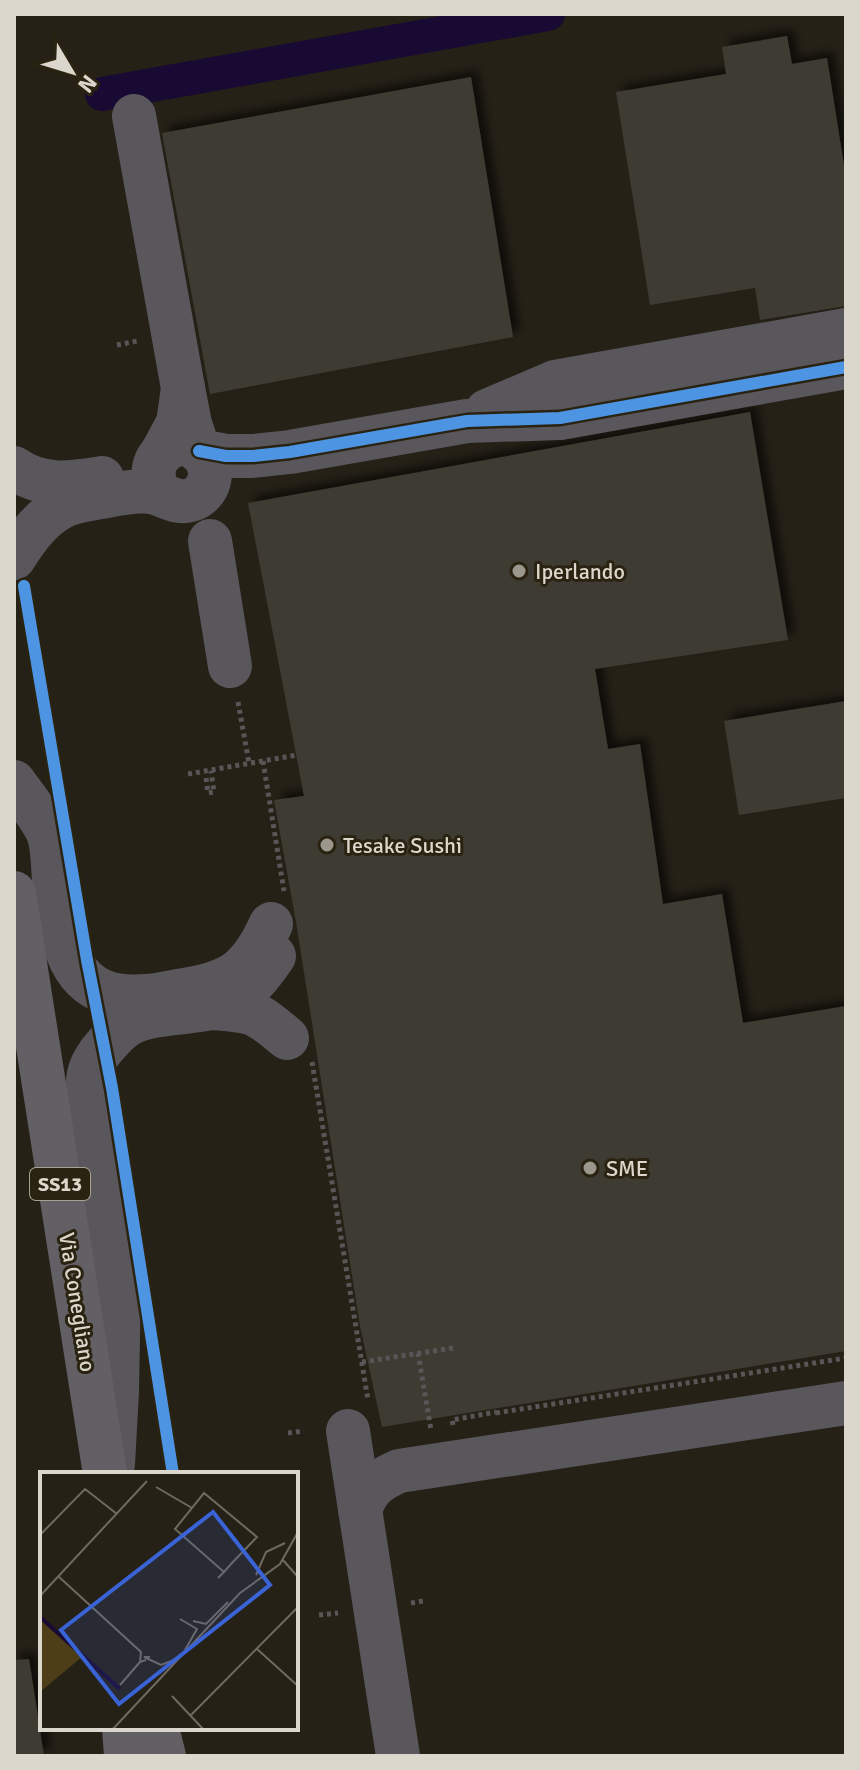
<svg xmlns="http://www.w3.org/2000/svg" width="860" height="1770" font-family="Signika,sans-serif">
<style>
.lines{fill:none;stroke-linecap:round;stroke-linejoin:round}
.canal{stroke:#190a33;stroke-width:34}
.building{fill:#3e3b32;filter:url(#shadow)}
.path{stroke:#585656;stroke-width:5;stroke-dasharray:4 4;stroke-linecap:butt}
.minor{stroke:#59575c;stroke-width:44}
.major{stroke:#625f65;stroke-width:44}
.cycleway-casing{stroke:#2b2311;stroke-width:17}
.cycleway{stroke:#4d94e3;stroke-width:12}
.poi-dot{fill:#9c978d;stroke:#2b2311;stroke-width:3}
.labels{text-anchor:middle;stroke-width:6;stroke-linejoin:round;paint-order:stroke}
.shield{fill:#2b2311;stroke:#a7a194;stroke-width:2}
.shield-label{font-size:20px;font-weight:bold;fill:#dcd7cc}
.poi-label{font-size:22px;fill:#dcd7cc;stroke:#2b2311;text-anchor:start}
.street-label{font-size:22px;fill:#dcd7cc;stroke:#2b2311}
.inset-river{fill:none;stroke:#190a33;stroke-width:4}
.inset-road{fill:none;stroke:#6e6a5f;stroke-width:2}
.view{fill:#3a63d6;fill-opacity:0.15;stroke:#3a63d6;stroke-width:4}
.inset-edge{fill:none;stroke:#dcd7cc;stroke-width:4}
</style>
<defs>
<filter id="shadow"><feDropShadow dx="7" dy="-7" stdDeviation="4" flood-color="#0009"/></filter>
</defs>
<rect width="100%" height="100%" fill="#252117"/>
<g class="lines">
<!-- canal -->
<path class="canal" d="M102 94 548 14"/>
</g>
<!-- building -->
<g class="building">
<path d="M787 36 792 64 827 58 846 178V306L760 320 755 288 650 305 616 92 726 74 722 47Z"/>
<path d="M471 77 513 337 210 394 162 133Z"/>
<path d="M750 412 788 640 595 669 608 749 640 744 663 904 722 894 743 1023 846 1006V1351L382 1427 360 1326 296 922 274 800 304 796 248 503Z"/>
<path d="M846 701V798L739 815 724 721Z"/>
<path d="M29 1659 44 1756H14V1660Z"/>
</g>
<g class="lines">
<!-- path -->
<g class="path">
<path d="M117 345 137 341"/>
<path d="M238 702 249 763"/>
<path d="M263 761 284 891"/>
<path d="M188 774 297 755"/>
<path d="M206 778 208 793 214 792 211 771"/>
<path d="M312 1062 368 1400"/>
<path d="M418 1353 431 1430"/>
<path d="M362 1362 453 1348"/>
<path d="M496 1413 846 1358"/>
<path d="M453 1425 452 1420 496 1412"/>
<path d="M288 1433 304 1431"/>
<path d="M411 1603 423 1601"/>
<path d="M319 1615 338 1613"/>
</g>
<!-- minor -->
<g class="minor">
<path d="M134 116 183 388"/>
<path d="M487 411 555 382 846 330"/>
<path d="M163 451 178 423 183 388 190 424 199 451 226 456H253L290 452 467 421 560 418 846 367"/>
<path d="M14 468C42 488 70 483 102 478"/>
<path d="M210 541 230 666"/>
<path d="M14 558C26 539 40 519 60 508 73 500 92 499 107 496 122 493 136 490 150 492 165 494 176 505 191 500 210 494 216 470 203 455 180 426 136 461 161 494"/>
<path d="M14 782C23 795 42 818 48 833 53 845 53 868 54 881 62 943 66 1003 147 996 159 995 172 992 184 990 233 982 250 970 271 924"/>
<path d="M212 1008C254 1011 255 1011 287 1038"/>
<path d="M348 1431 398 1756"/>
<path d="M113 1464 117 1391 119 1283 88 1101C86 1076 89 1064 106 1045 113 1037 120 1029 129 1024 159 1009 196 1016 226 1003 247 993 261 975 274 956"/>
<path d="M360 1510C368 1487 377 1481 399 1471L846 1403"/>
</g>
<!-- major -->
<g class="major">
<path d="M14 893 105 1474"/>
<path d="M124 1728 126 1756"/>
<path d="M157 1728 164 1756"/>
</g>
<!-- cycleway casing -->
<g class="cycleway-casing">
<g id="cycleway">
<path d="M199 451 226 456H253L290 452 467 421 560 418 846 367"/>
<path d="M24 586 87 960 112 1088 173 1474"/>
</g>
</g>
<!-- cycleway -->
<use href="#cycleway" class="cycleway"/>
</g>
<!-- markers -->
<g class="poi-dot">
<circle cx="519" cy="571" r="8"/>
<circle cx="327" cy="845" r="8"/>
<circle cx="590" cy="1168" r="8"/>
</g>
<g class="labels">
<!-- shield labels -->
<rect class="shield" x="30" y="1168" width="60" height="32" rx="6"/>
<g class="shield-label">
<text x="60" y="1191">SS13</text>
</g>
<!-- poi labels -->
<g class="poi-label">
<text x="535" y="579">Iperlando</text>
<text x="343" y="853">Tesake Sushi</text>
<text x="606" y="1176">SME</text>
</g>
<!-- street labels -->
<g class="street-label">
<text transform="translate(78 1302) rotate(81)" y="8">Via Conegliano</text>
</g>
</g>
<!-- overview -->
<g transform="translate(40 1472)">
<rect width="258" height="258" fill="#252117"/>
<path d="M0 145 43 184 0 220Z" fill="#4d3e18"/>
<path class="inset-river" d="M0 145 80 217"/>
<path class="inset-road" d="M116 15 152 36M0 63 45 17 77 42M242 87 258 105M216 103 226 80 245 71M18 104 101 180 100 190 106 188M178 106 184 100 191 92 217 65 164 21 135 57 184 100M0 124 107 9M140 147 157 157 145 178M153 149 166 152 188 130M217 177 258 214M110 185H104L121 193 134 188M80 213 100 190M132 224 164 258M151 243 258 135M72 258 200 121 240 92 258 60"/>
<path class="view" d="M173 40 230 113 79 232 21 158Z"/>
<rect width="258" height="258" class="inset-edge"/>
</g>
<!-- border -->
<rect width="860" height="1770" fill="none" stroke="#dcd7cc" stroke-width="32"/>
<!-- north arrow -->
<g transform="translate(72 72) rotate(128)" stroke="#2b2311" stroke-width="6" paint-order="stroke">
<path d="M0-6L14 30L0 20L-14 30Z" fill="#dcd7cc"/>
<text y="-12" font-size="22" font-weight="bold" text-anchor="middle" fill="#dcd7cc">N</text>
</g>
</svg>
